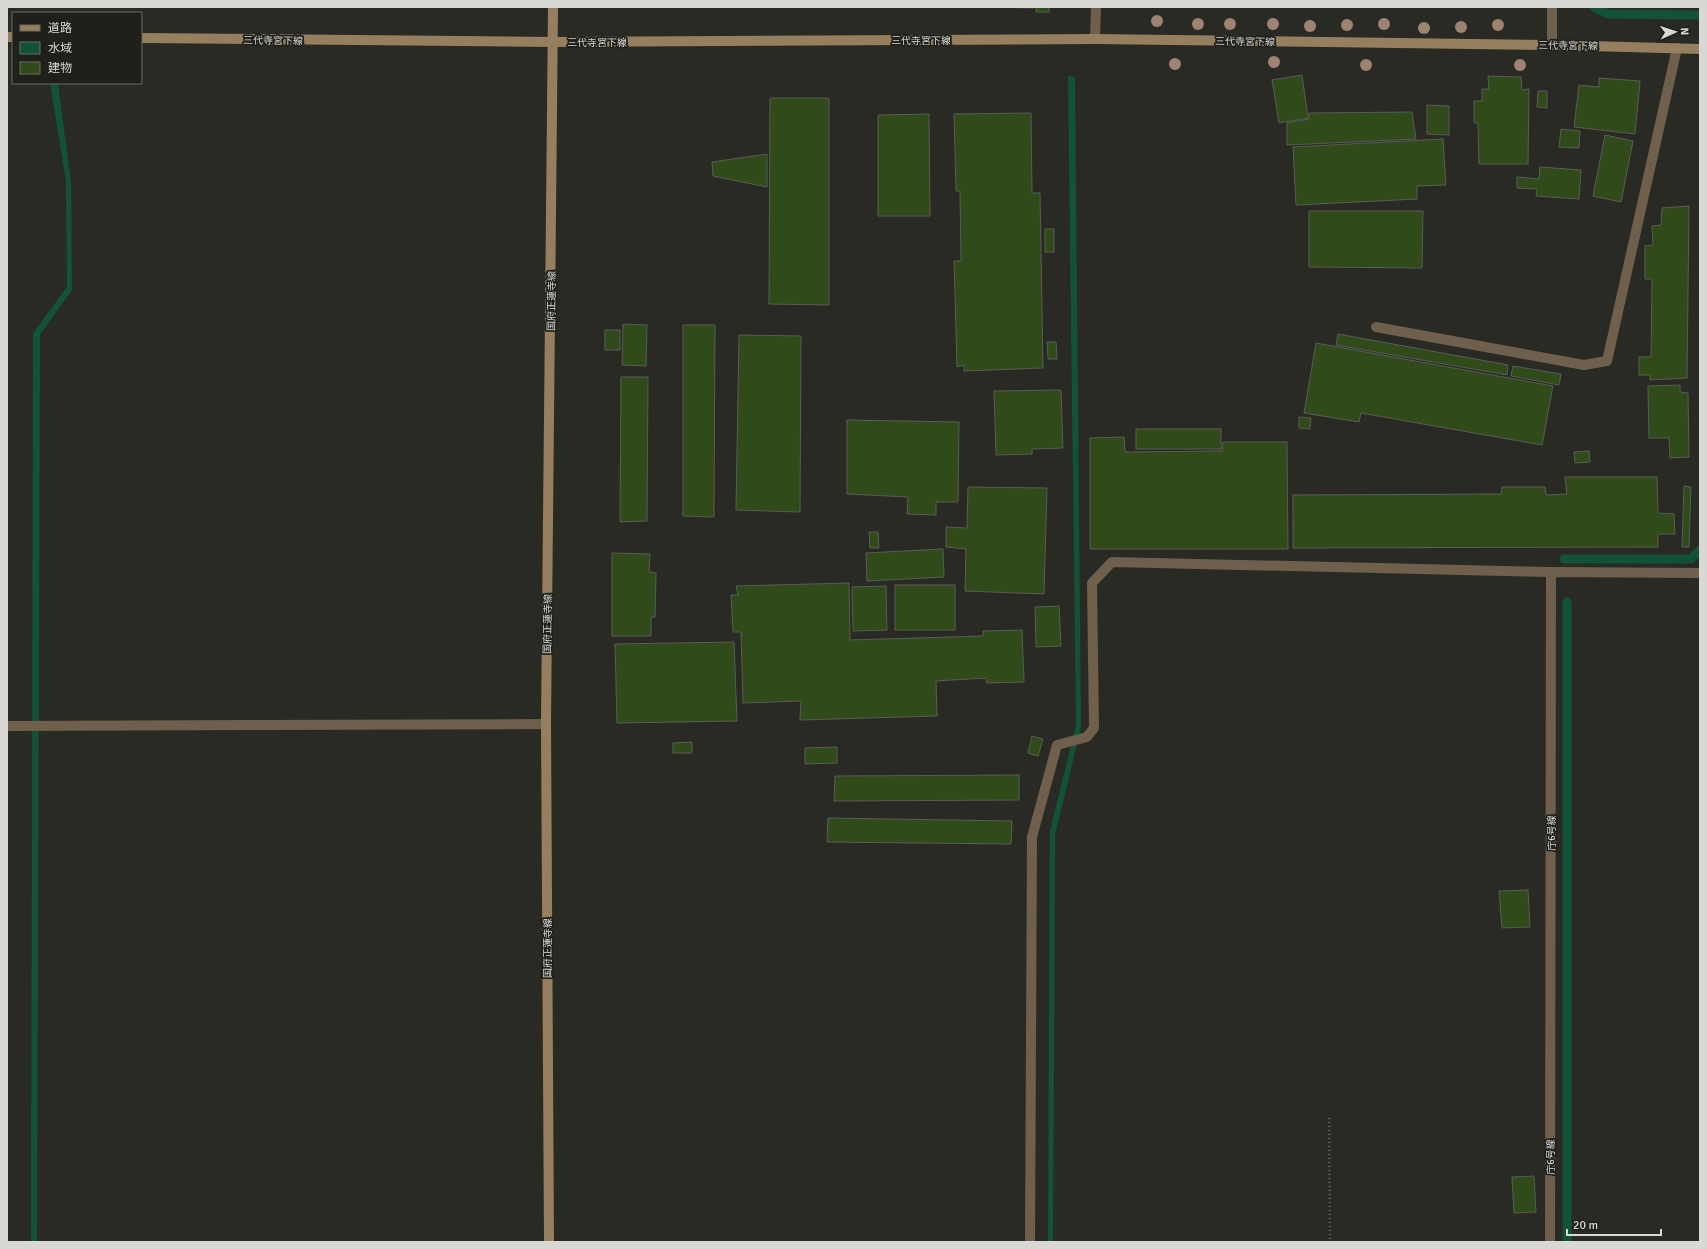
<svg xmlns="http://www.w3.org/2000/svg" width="1707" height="1249" font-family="Signika,'Noto Sans JP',sans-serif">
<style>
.water{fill:#125337}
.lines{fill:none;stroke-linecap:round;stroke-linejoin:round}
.stream{stroke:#125337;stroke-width:9}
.building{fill:#314a1a;stroke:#595d57}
.path{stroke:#686863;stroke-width:2.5;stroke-dasharray:1 3;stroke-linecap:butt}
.service{stroke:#6e604c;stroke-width:10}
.minor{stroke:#6e604c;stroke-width:10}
.secondary{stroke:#957f5e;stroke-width:10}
.tree{fill:#9e8372}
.labels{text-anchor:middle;stroke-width:3.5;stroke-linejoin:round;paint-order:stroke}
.street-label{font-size:10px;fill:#d9d8d5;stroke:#20201b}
</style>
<rect width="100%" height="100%" fill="#2a2a24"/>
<!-- water -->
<g class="water">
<path d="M1068 76 1075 77 1081 728 1055 835 1053 1242H1048L1050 831 1076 725Z"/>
<path d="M50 83H58L71 183 72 290 40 335 37 1242H31L33 333 67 287 66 181Z"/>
</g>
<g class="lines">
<!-- stream -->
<g class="stream">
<path d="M1594 7 1608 14 1700 15"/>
<path d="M1564 559H1691L1700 550"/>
<path d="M1567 602V1242"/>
</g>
</g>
<!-- building -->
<g class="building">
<path d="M980 7H1034V8Z"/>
<rect x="1036" y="7" width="13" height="5"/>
<path d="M1302 75 1308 118 1279 123 1272 80Z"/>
<path d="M1488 76 1521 77 1522 90 1529 89 1528 164H1479L1478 123H1474V101H1482V89H1489Z"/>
<path d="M1599 78 1640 81 1635 134 1574 127 1579 85 1599 87Z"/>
<path d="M1538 91H1547V108L1537 107Z"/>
<path d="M770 98H829V305L769 304Z"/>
<path d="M1427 105 1449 106V135L1427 134Z"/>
<path d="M1412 112 1416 139 1287 145V123L1309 119V113Z"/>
<path d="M1031 113 1032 193H1040L1043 368 964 371V365L957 367 954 261H961L960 191H956L954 114Z"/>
<path d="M929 114 930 216H878V115Z"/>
<path d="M1561 129 1580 131 1579 148 1559 147Z"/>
<path d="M1605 135 1633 141 1621 202 1593 196Z"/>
<path d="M1443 139 1446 185 1417 186V199L1296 205 1293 147Z"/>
<path d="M767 154V187L713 176 712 162Z"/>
<path d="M1540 167 1581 170 1579 199 1536 196 1537 189 1517 188V177L1539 179Z"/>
<path d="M1689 206 1687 378 1650 380V375H1639V357H1651L1652 279H1645V246L1653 245 1652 226 1661 225 1662 208Z"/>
<path d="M1309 211H1423L1422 268 1309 267Z"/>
<rect x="1045" y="229" width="9" height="23"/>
<path d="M623 324 647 325 646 366 622 365Z"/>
<path d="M683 325H715L714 517 683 516Z"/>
<rect x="605" y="330" width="15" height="20"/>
<path d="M1338 334 1508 365 1507 375 1336 345Z"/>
<path d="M739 335 801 336 800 512 736 510Z"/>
<path d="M1047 342H1056L1057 359H1048Z"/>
<path d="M1316 343 1553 386 1542 445 1361 413 1359 422 1304 413Z"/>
<path d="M1513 366 1561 374 1559 385 1511 376Z"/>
<path d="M621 377H648L647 521 620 522Z"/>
<path d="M1680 385V392L1688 393 1689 457 1670 458 1669 438H1649L1648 386Z"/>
<path d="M1061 390 1063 448 1032 449V454L996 455 994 391Z"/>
<path d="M1299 417 1311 418 1310 429 1299 428Z"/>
<path d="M847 420 959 422 958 502H936V515L907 514 908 497 847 494Z"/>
<rect x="1136" y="429" width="85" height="20"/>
<path d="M1124 437 1125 452 1222 451 1223 442H1287L1288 549H1090V438Z"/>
<path d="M1589 451 1590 462 1575 463 1574 452Z"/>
<path d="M1565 477H1657L1658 513 1674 514 1675 534H1658V547L1293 548V495L1501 494 1502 487H1545L1546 495 1567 494Z"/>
<path d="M1684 486 1691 487 1689 547H1682Z"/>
<path d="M968 487 1047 488 1044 594 965 591 966 549 946 547V527L967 528Z"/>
<path d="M869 532H878L879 548H870Z"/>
<path d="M943 549 944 577 867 581 866 553Z"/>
<path d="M612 553 650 554 649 572 656 573 655 617H651V636H612Z"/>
<path d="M849 583 850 640 983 636V631L1022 630 1024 682 987 683 986 678 936 681 937 716 800 720 801 701 743 703 741 632H733L731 595H738L736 586Z"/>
<rect x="895" y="585" width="60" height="45"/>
<path d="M886 586 887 630 853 631 852 587Z"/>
<path d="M1059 606 1061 646 1036 647 1035 607Z"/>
<path d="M734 642 737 721 617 723 615 644Z"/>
<path d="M1032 736 1043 739 1038 756 1028 753Z"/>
<path d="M692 742V753H673V743Z"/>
<path d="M837 747V763L805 764V748Z"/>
<path d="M1019 775V800L834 801 835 776Z"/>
<path d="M828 818 1012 821 1011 844 827 842Z"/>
<path d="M1528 890 1530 927 1502 928 1499 891Z"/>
<path d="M1534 1176 1536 1212 1514 1213 1512 1177Z"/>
</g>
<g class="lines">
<!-- path -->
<path class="path" d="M1329 1118 1330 1242"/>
<!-- service -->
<path class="service" d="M1376 327 1584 365 1607 361 1677 48"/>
<!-- minor -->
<g class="minor">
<path d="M1552 7V45"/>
<path d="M1095 39 1096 7"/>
<path d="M7 726 546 724"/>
<path d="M1030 1242 1032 837 1057 745 1087 737 1094 728 1092 583 1112 562 1551 572"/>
<path d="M1550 1242 1551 572 1700 573"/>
</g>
<!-- secondary -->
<g class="secondary">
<path d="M7 37H13"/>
<path d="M141 38 553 42 1095 39 1552 45 1700 49"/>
<path d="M549 1242 546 724 553 7"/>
</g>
</g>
<!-- trees -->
<g class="tree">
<circle cx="1157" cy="21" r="6"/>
<circle cx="1198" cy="24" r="6"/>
<circle cx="1230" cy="24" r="6"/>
<circle cx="1273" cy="24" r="6"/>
<circle cx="1384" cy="24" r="6"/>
<circle cx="1347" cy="25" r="6"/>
<circle cx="1498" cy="25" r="6"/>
<circle cx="1310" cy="26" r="6"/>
<circle cx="1461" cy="27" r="6"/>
<circle cx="1424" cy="28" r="6"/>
<circle cx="1274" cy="62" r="6"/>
<circle cx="1175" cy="64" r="6"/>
<circle cx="1366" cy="65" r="6"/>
<circle cx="1520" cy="65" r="6"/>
</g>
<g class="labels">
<!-- street labels -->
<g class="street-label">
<text transform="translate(273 40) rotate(1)" y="4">三代寺宮下線</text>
<text x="921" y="44">三代寺宮下線</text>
<text transform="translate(1245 41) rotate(1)" y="4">三代寺宮下線</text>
<text x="597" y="46">三代寺宮下線</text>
<text transform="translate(1568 45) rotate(1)" y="4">三代寺宮下線</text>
<text transform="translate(551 301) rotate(-89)" y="4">国府正蓮寺線</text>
<text transform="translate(547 624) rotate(-89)" y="4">国府正蓮寺線</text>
<text transform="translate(1551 833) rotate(-90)" y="4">庁6号線</text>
<text transform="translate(547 948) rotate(-90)" y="4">国府正蓮寺線</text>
<text transform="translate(1550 1157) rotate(-90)" y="4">庁6号線</text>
</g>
</g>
<!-- border -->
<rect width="1707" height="1249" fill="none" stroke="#d9d8d5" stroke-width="16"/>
<!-- legend -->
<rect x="12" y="12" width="130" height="72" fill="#20201b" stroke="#6a6a65"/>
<rect x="20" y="25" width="20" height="6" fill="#957f5e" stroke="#6a6a65"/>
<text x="48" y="32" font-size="12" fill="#d9d8d5">道路</text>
<rect x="20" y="42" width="20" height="12" fill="#125337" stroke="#6a6a65"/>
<text x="48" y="52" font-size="12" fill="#d9d8d5">水域</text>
<rect x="20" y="62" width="20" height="12" fill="#314a1a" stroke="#6a6a65"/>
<text x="48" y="72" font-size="12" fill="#d9d8d5">建物</text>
<!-- north arrow -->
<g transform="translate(1675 32) rotate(87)" stroke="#20201b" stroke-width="3" paint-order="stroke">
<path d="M0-3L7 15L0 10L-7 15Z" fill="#d9d8d5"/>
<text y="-6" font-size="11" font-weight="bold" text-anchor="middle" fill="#d9d8d5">N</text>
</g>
<!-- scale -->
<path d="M1567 1229v6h94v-6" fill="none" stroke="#d9d8d5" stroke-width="2"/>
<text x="1573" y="1229" font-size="12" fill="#d9d8d5" stroke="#20201b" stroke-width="3" paint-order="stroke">20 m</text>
</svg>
